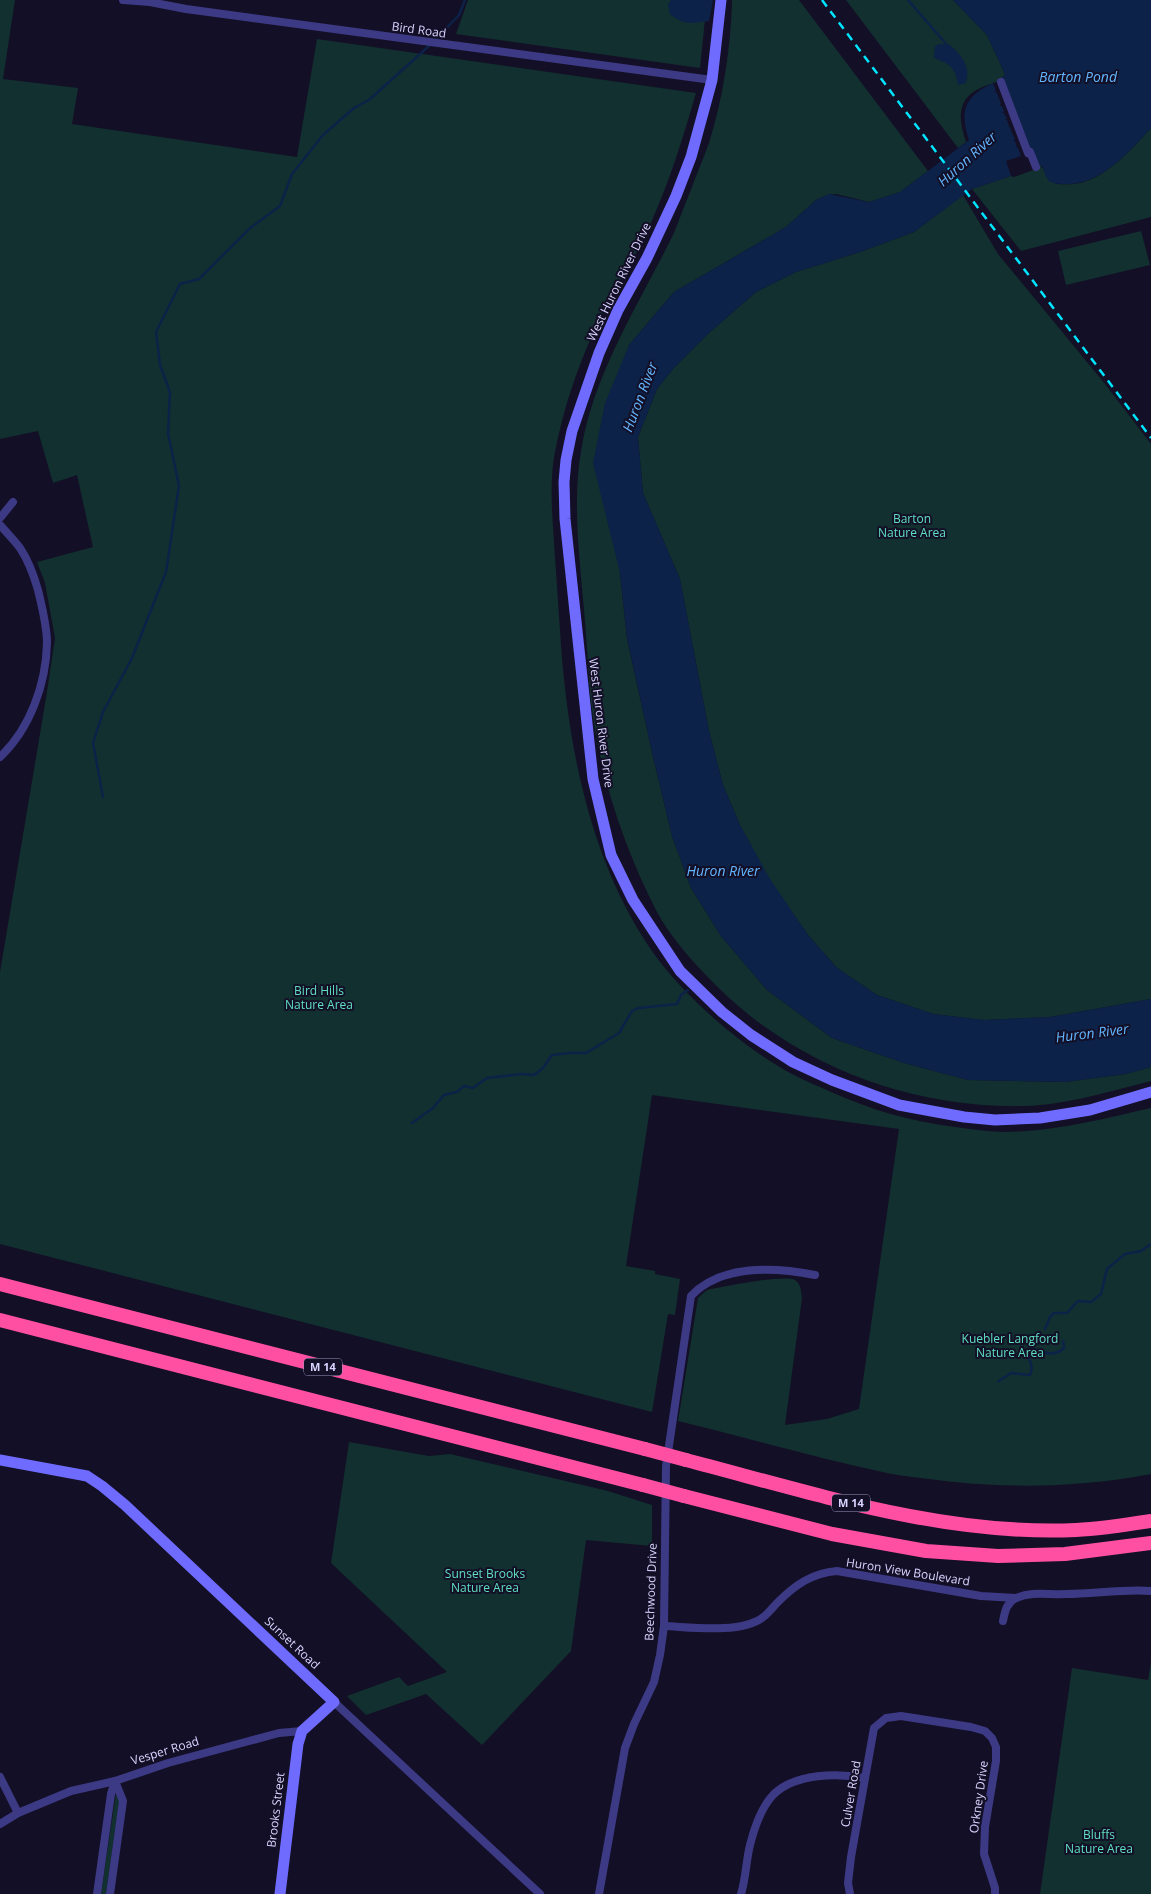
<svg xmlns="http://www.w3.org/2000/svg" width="1151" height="1894" font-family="'Open Sans',sans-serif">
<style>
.green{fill:#12302f}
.water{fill:#0c2248}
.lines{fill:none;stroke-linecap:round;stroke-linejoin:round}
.stream{stroke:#0c2248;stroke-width:2.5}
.street{stroke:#3d3a85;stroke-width:8}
.secondary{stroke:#6f6bff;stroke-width:11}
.highway{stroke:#ff4fa3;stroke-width:14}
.rail{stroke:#00e5ff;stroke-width:2.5;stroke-dasharray:8 6;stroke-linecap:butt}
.highway-bridge{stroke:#ff4fa3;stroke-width:14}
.labels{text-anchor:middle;stroke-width:4;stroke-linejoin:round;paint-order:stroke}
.shield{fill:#130f26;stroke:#9e99be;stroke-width:1}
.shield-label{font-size:11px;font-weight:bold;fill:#d9d4ff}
.street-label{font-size:12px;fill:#d9d4ff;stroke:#130f26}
.park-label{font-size:12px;fill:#5fe0c0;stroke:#130f26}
.water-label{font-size:14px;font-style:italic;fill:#62b6ff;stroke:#130f26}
</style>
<rect width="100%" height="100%" fill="#130f26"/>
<!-- green -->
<g class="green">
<path d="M0 0H15L3 79 78 88 72 124 297 157 317 39 696 93C683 138 669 183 650 225 634 261 611 293 595 329 578 366 564 407 556 447 549 478 552 511 554 542 556 572 558 601 560 630 567 741 588 858 652 951 680 991 729 1035 770 1061 788 1073 808 1082 829 1091 871 1110 909 1121 955 1127 972 1129 990 1132 1006 1132 1056 1131 1103 1119 1151 1108V1474C1077 1488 1003 1489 929 1479 915 1477 901 1476 887 1473 817 1458 748 1438 678 1421L698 1298 707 1290C722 1287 785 1274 795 1280 801 1284 801 1291 802 1298L785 1425 827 1419 859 1409 899 1129 652 1095 626 1266 655 1271V1274L680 1279 675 1315 668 1314 652 1412 0 1244V972L47 692 55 638 45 583 37 562 93 547 77 475 53 483 38 431 0 439Z"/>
<path d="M468 0H707L700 68 456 34Z"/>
<path d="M732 0H799L928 171 900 192 869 202 836 194 827 195 816 200 786 227 674 292 629 345 620 573 627 639 654 761 672 836 691 888 721 936 767 990 832 1038 904 1063 968 1080 1065 1082 1126 1074 1151 1067V1081C1110 1091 1067 1105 1024 1106 905 1109 784 1061 703 972 686 954 669 934 657 912 626 852 603 785 593 717 589 690 588 661 586 634 582 576 571 509 581 451 594 372 638 306 673 235 679 221 684 206 690 192 696 176 703 159 709 143 723 99 731 46 732 0Z"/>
<path d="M846 0H953L987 35 1005 74C1000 82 993 83 985 86 956 97 958 117 966 142L958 148Z"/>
<path d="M1151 128V217L1021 251 972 189 1011 176 1014 177 1036 169V167L1040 165 1056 184C1064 184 1072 185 1080 183 1107 177 1133 148 1151 128Z"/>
<path d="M963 195 998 254 1105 384 1151 444V999L1050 1017 984 1020 933 1014 877 995 837 968 808 935 769 879 740 825 723 785 709 731 680 579 643 493 638 437 657 389 673 369 710 332 756 292 796 272 860 252 914 232Z"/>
<path d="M1141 231 1150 265 1066 285 1058 251Z"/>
<path d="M349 1442 429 1456 450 1454 608 1491 652 1505V1546L586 1540 571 1651 482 1745 426 1694 366 1715 347 1696 399 1677 408 1686 447 1672 331 1563Z"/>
<path d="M1151 1662V1894H1040L1072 1668 1148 1680Z"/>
<path d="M116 1793 120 1796 106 1894H101Z"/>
</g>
<!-- water -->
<g class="water">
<path d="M671 0H713L709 21C692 23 684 26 670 14L668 4Z"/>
<path d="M953 0H1151V128C1129 152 1101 185 1066 184 1061 184 1055 184 1051 182 1045 179 1045 171 1042 166L1036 167 1001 80 1005 74 987 35Z"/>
<path d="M940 44 950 45C962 56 971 66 966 83L958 85C955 67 950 64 934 58L935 46Z"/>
<path d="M993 83 996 91 994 92H996L999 97 997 98H999L1001 104 999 106H1002L1004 111 1002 113H1004L1007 119 1005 120H1007L1009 126 1008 127H1010L1012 133 1010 134 1012 133 1015 139 1013 141H1015L1017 147 1016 148H1018L1021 156 1006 161 1011 176 972 189 914 232 860 252 796 272 756 292 710 332 673 369 657 389 638 437 643 493 680 579 709 731 723 785 740 825 770 879 808 935 837 968 877 995 933 1014 984 1020 1050 1017 1151 999V1067L1126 1074 1065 1082 968 1080 904 1063 832 1038 767 990 721 936 691 888 672 836 654 761 627 638 620 573 593 463 605 403 629 345 674 292 786 227 816 200 829 194 869 202 900 192 969 140C959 111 965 96 993 83Z"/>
</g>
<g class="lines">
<!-- stream -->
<g class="stream">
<path d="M908 0 948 46"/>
<path d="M434 41 459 15 465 0"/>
<path d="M103 797 93 743 103 712 132 658 166 572 179 486 168 433 170 392 160 365 156 332 180 284 199 279 249 229 280 206 292 174 323 135 354 108 369 100 430 45"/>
<path d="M412 1123 433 1108 444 1095 457 1092 464 1086 473 1088 487 1078 522 1074 534 1075 543 1068 552 1055 569 1053H586L619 1033 632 1011 638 1008 677 1004 681 995 688 990"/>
<path d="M1045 1329 1050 1317 1054 1313H1067L1078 1301 1091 1302 1101 1294 1107 1269 1125 1254 1141 1251 1151 1244"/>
<path d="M999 1381 1011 1373 1030 1375C1034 1366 1029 1360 1026 1351L1031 1348C1043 1352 1053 1358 1064 1348L1063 1341"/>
</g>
<!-- street -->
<g class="street">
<path d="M123 0 150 2 186 9 712 80"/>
<path d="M1001 82 1028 153 1030 152 1036 167"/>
<path d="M0 518 13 502"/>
<path d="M0 525C7 533 14 540 20 548 28 560 34 576 38 590 42 607 47 626 47 643 46 684 30 729 0 757"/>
<path d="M1003 1621C1005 1612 1006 1603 1016 1598 1032 1591 1049 1595 1066 1594 1094 1594 1122 1589 1151 1591"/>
<path d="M664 1626C690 1627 740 1634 762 1618 768 1614 773 1607 778 1602 795 1585 812 1573 837 1571L981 1596 1016 1598"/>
<path d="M334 1702 540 1894"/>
<path d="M0 1777 18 1813"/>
<path d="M0 1824 18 1813 71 1791 115 1781 168 1763 279 1733 302 1731"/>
<path d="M97 1894 111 1794 115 1781"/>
<path d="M110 1894 123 1801 115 1781"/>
<path d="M599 1894 625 1748 634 1724 654 1682 660 1655 664 1626 666 1466 691 1296C721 1264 775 1267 815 1275"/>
<path d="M741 1894C746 1878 746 1861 750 1845 754 1829 762 1806 774 1794 796 1773 838 1773 865 1778"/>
<path d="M850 1894 848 1883 851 1857 874 1728 886 1718 901 1716 971 1727 985 1731 992 1738 996 1747V1761L985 1827 984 1854 995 1888V1894"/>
</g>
<!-- secondary -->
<g class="secondary">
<path d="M721 0 712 80 691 157 676 196 647 258 618 310 599 353 572 431 566 460 564 482 565 519 593 779 611 855 633 900 680 971 722 1012 751 1035 793 1062 832 1080 899 1105 964 1117 995 1120 1040 1118 1090 1110 1151 1092"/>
<path d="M0 1460 87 1476 102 1486 125 1505 334 1702 302 1731 298 1744 280 1894"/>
</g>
<!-- highway -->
<g class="highway">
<path d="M0 1284 645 1449"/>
<path d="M0 1320 643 1485"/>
<path d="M686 1460C813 1493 943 1536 1076 1530 1101 1529 1126 1525 1151 1521"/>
<path d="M684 1496 832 1534 926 1551 998 1556 1065 1554 1151 1543"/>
</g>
<!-- rail -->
<path class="rail" d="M822 0 1151 438"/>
<!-- highway-bridge -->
<g class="highway-bridge">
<path d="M645 1449 686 1460"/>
<path d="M643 1485 684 1496"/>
</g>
</g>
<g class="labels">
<!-- shield labels -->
<g class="shield">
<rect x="304" y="1358.5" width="38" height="17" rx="4"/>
<rect x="832" y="1494.5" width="38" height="17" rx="4"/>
</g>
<g class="shield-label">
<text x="323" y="1371">M 14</text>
<text x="851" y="1507">M 14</text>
</g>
<!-- street labels -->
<g class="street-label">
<text transform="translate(419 30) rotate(8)" y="4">Bird Road</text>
<text transform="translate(619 282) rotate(-64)" y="4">West Huron River Drive</text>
<text transform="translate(601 723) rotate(83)" y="4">West Huron River Drive</text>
<text transform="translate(908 1572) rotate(9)" y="4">Huron View Boulevard</text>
<text transform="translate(651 1592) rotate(-88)" y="4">Beechwood Drive</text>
<text transform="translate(292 1643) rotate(43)" y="4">Sunset Road</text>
<text transform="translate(165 1751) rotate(-17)" y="4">Vesper Road</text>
<text transform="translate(851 1794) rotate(-80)" y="4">Culver Road</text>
<text transform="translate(979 1797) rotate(-82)" y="4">Orkney Drive</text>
<text transform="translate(276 1810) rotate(-83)" y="4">Brooks Street</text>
</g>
<!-- park labels -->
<g class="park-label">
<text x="912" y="523">Barton<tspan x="912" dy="14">Nature Area</tspan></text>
<text x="319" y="995">Bird Hills<tspan x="319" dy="14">Nature Area</tspan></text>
<text x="1010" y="1343">Kuebler Langford<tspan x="1010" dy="14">Nature Area</tspan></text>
<text x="485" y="1578">Sunset Brooks<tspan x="485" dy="14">Nature Area</tspan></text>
<text x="1099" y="1839">Bluffs<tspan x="1099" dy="14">Nature Area</tspan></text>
</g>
<!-- water labels -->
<g class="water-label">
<text x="1078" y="82">Barton Pond</text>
<text transform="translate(967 159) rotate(-42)" y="5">Huron River</text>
<text transform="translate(640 397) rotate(-69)" y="5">Huron River</text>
<text x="723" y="876">Huron River</text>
<text transform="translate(1092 1033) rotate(-7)" y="5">Huron River</text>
</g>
</g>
</svg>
